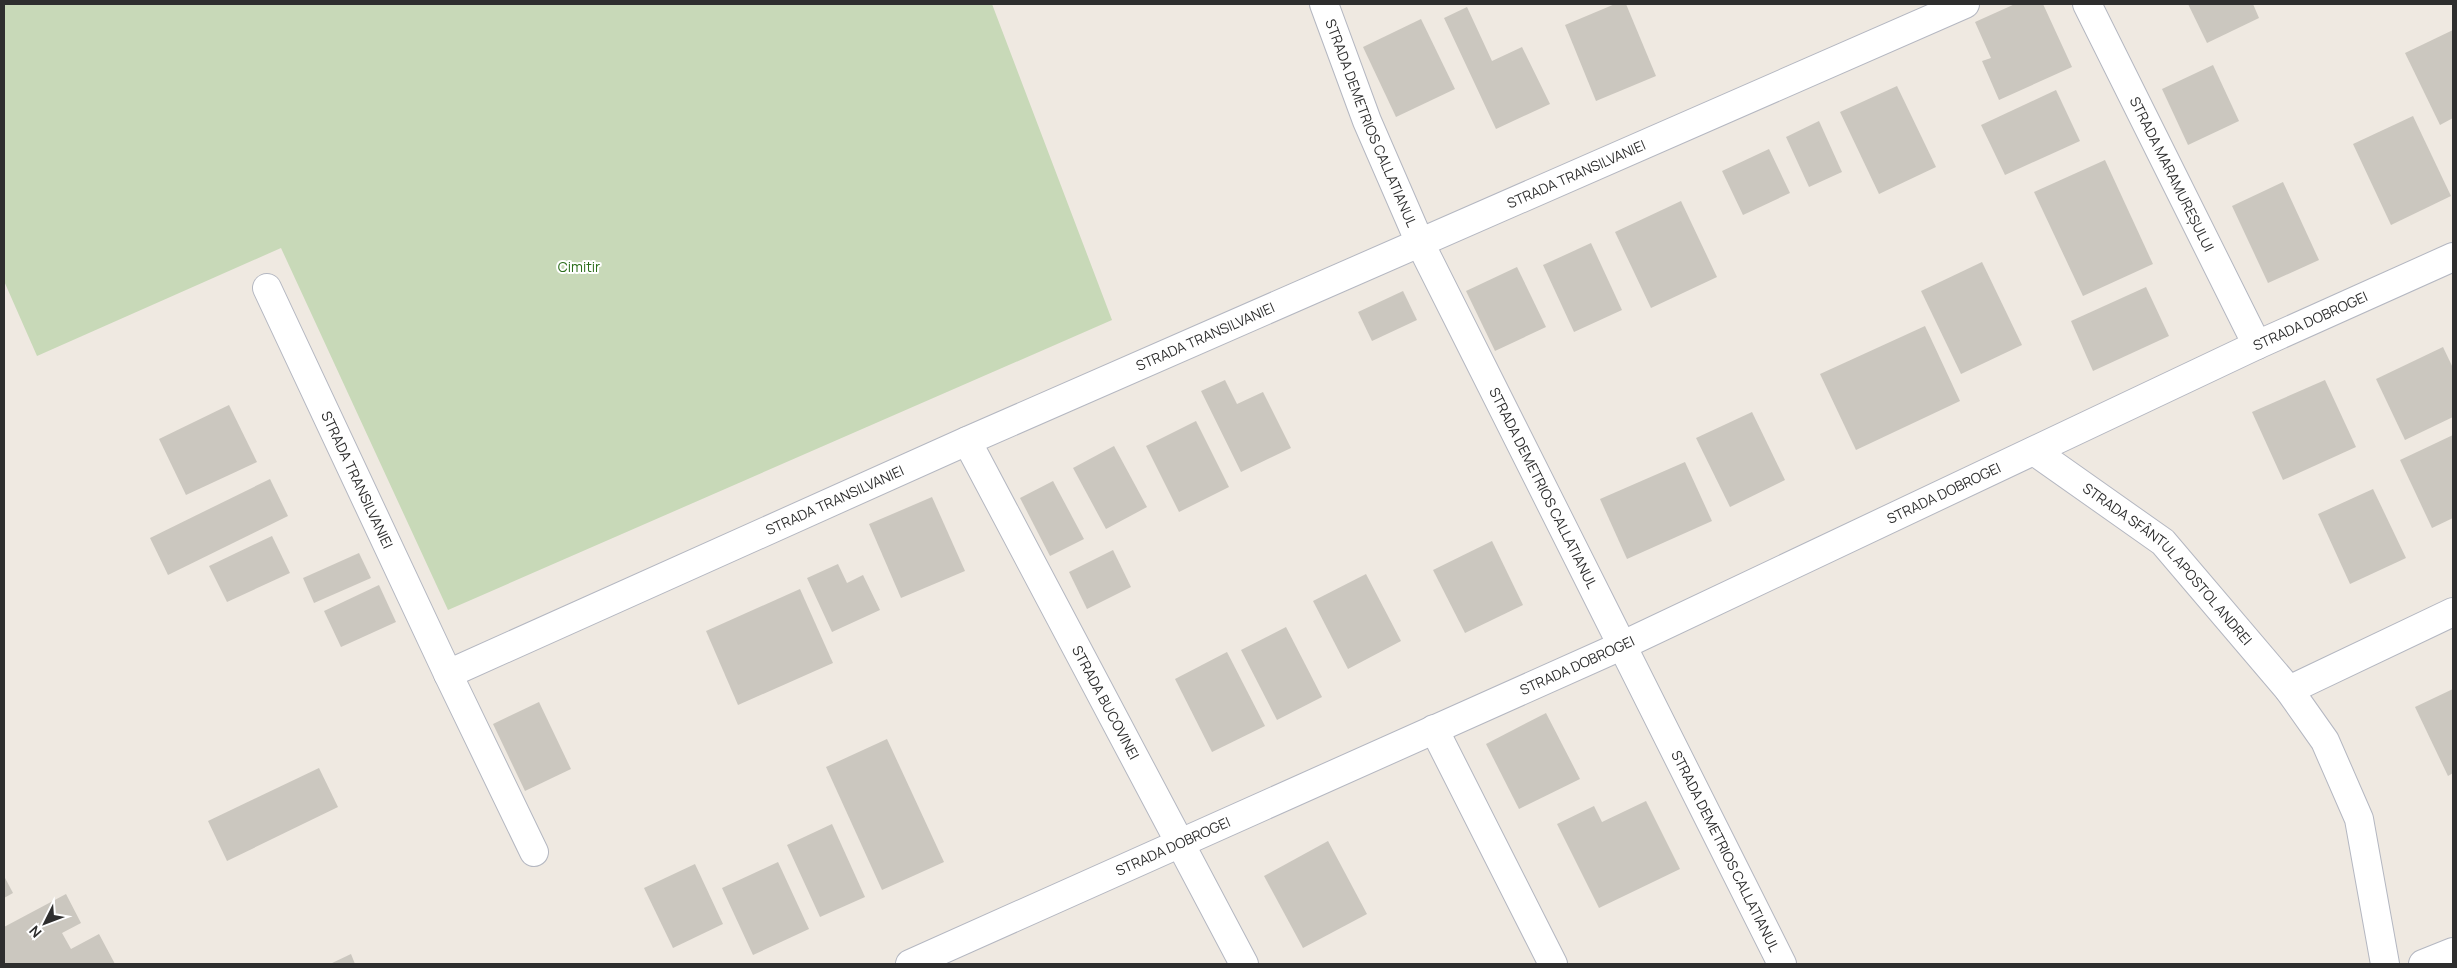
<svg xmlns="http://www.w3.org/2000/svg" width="2457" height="968" font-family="Manrope,sans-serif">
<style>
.cemetery{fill:#c8d9b8}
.building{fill:#cbc7bf}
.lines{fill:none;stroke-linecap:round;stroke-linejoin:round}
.minor-casing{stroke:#b4b7c1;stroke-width:30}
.minor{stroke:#fff;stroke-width:28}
.labels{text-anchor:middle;stroke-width:4;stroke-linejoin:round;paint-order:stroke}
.street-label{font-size:14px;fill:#2e2e2e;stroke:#fff}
.park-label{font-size:14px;fill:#2c6e1b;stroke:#fff}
</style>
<rect width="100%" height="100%" fill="#efe9e1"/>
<!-- cemetery -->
<path class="cemetery" d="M4 4H992L1112 320 448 610 281 248 37 356 4 281Z"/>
<!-- building -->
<g class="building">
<path d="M1615 4H1626L1656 76 1596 101 1565 25Z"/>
<path d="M2015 4H2043L2072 67 1999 100 1982 61 1991 58 1975 22Z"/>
<path d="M2188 4H2253L2259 18 2207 43Z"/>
<path d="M1467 7 1492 61 1522 47 1550 104 1496 129 1444 18Z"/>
<path d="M1421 19 1455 89 1396 117 1363 47Z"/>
<path d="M2453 30V118L2440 125 2405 53Z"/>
<path d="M2213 65 2239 121 2188 145 2162 89Z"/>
<path d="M1897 86 1936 167 1879 194 1840 112Z"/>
<path d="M2056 90 2080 141 2005 175 1981 125Z"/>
<path d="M2413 116 2451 196 2391 225 2353 144Z"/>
<path d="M1819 121 1842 172 1809 187 1786 137Z"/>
<path d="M1769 149 1790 193 1743 215 1722 171Z"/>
<path d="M2105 160 2153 264 2083 296 2034 192Z"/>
<path d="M2283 182 2319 260 2268 283 2232 206Z"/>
<path d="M1681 201 1717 277 1651 308 1615 232Z"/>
<path d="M1591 243 1622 310 1574 332 1543 265Z"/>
<path d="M1982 262 2022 345 1961 374 1921 291Z"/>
<path d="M1517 267 1546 327 1495 351 1466 291Z"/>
<path d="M2146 287 2169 336 2093 371 2071 321Z"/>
<path d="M1403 291 1417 320 1372 341 1358 312Z"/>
<path d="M1925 326 1960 401 1856 450 1820 374Z"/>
<path d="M2443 347 2453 368V417L2405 440 2376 379Z"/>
<path d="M1225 380 1237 404 1263 392 1291 448 1241 472 1201 391Z"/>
<path d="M2325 380 2356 447 2283 480 2252 412Z"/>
<path d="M229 405 257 462 186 495 159 439Z"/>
<path d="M1752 412 1785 480 1730 507 1696 438Z"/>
<path d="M1196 421 1229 487 1179 512 1146 446Z"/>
<path d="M2453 435V518L2432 528 2400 460Z"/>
<path d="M1114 446 1147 507 1106 529 1073 468Z"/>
<path d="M1685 462 1712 521 1627 559 1600 499Z"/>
<path d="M270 479 288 516 168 575 150 538Z"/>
<path d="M1053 481 1084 539 1050 556 1020 498Z"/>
<path d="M2373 489 2406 558 2350 584 2318 514Z"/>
<path d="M932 497 965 571 901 598 869 524Z"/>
<path d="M272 536 290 573 227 602 209 566Z"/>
<path d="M1492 541 1523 605 1465 633 1433 570Z"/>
<path d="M1113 550 1131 587 1087 609 1069 572Z"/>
<path d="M359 553 371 578 314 603 303 578Z"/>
<path d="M838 564 847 583 863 575 880 610 832 632 807 578Z"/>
<path d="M1366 574 1401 641 1348 669 1313 601Z"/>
<path d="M379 585 396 622 341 647 324 611Z"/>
<path d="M800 589 833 663 738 705 706 631Z"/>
<path d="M1286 627 1322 697 1277 720 1241 650Z"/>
<path d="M1227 652 1265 726 1212 752 1175 679Z"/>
<path d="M2453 689V773L2448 776 2415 707Z"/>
<path d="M539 702 571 769 525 791 493 724Z"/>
<path d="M1546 713 1580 779 1519 809 1486 744Z"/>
<path d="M887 739 944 862 882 890 826 767Z"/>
<path d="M319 768 338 807 227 861 208 821Z"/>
<path d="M1646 801 1680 869 1599 908 1557 824 1594 806 1602 822Z"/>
<path d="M832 824 865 897 820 917 787 845Z"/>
<path d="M1328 841 1367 914 1303 948 1264 876Z"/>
<path d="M778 862 809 929 753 955 722 888Z"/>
<path d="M695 864 723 924 673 948 644 888Z"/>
<path d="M4 876 13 893 4 898Z"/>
<path d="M66 894 81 923 62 933 71 949 99 934 115 964H4V927Z"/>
<path d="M351 954 355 964H330Z"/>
</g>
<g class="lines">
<!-- minor casing -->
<g class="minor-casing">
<g id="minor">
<path id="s1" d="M1324 4 1367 121 1420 243 1782 964"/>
<path id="s2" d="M2087 4 2257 345"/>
<path id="s3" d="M267 288 448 674 534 852"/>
<path id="s4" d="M967 441 1244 964"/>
<path id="s5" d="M2034 451 2163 542 2289 690 2325 741 2359 819 2385 964"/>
<path id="s6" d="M448 674 967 441 1965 4"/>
<path d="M2289 690 2453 612"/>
<path d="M1434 729 1553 964"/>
<path id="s7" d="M910 964 1621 646 2257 345 2453 257"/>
<path d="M2423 964 2453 952"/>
</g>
</g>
<!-- minor -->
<use href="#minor" class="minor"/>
</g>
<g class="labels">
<!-- street labels -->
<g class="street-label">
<text dy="5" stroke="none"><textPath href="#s1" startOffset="128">STRADA DEMETRIOS CALLATIANUL</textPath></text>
<text dy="5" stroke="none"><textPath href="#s6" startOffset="1234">STRADA TRANSILVANIEI</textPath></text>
<text dy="5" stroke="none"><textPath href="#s2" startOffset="190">STRADA MARAMUREȘULUI</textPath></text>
<text dy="5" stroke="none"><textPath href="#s7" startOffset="1541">STRADA DOBROGEI</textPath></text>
<text dy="5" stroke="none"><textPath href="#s6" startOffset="829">STRADA TRANSILVANIEI</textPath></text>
<text dy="5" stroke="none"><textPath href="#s3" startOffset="212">STRADA TRANSILVANIEI</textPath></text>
<text dy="5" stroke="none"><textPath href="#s1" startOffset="532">STRADA DEMETRIOS CALLATIANUL</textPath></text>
<text dy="5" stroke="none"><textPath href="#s7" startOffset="1136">STRADA DOBROGEI</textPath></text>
<text dy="5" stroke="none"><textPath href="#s6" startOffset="424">STRADA TRANSILVANIEI</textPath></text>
<text dy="5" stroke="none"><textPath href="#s5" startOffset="176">STRADA SFÂNTUL APOSTOL ANDREI</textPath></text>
<text dy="5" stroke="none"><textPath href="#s7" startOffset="731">STRADA DOBROGEI</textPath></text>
<text dy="5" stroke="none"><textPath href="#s4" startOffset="296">STRADA BUCOVINEI</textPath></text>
<text dy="5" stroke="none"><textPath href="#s7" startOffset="288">STRADA DOBROGEI</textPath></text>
<text dy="5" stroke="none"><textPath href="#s1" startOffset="938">STRADA DEMETRIOS CALLATIANUL</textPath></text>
</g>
<!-- park labels -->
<g class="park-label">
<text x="579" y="272">Cimitir</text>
</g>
</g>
<!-- border -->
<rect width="2457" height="968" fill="none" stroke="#2e2e2e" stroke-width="10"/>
<!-- north arrow -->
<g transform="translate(45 923) rotate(228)" stroke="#ffffff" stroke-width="4" paint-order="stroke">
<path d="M0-4L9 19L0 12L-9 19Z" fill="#2e2e2e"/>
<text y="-8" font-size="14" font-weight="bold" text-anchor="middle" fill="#2e2e2e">N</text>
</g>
</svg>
